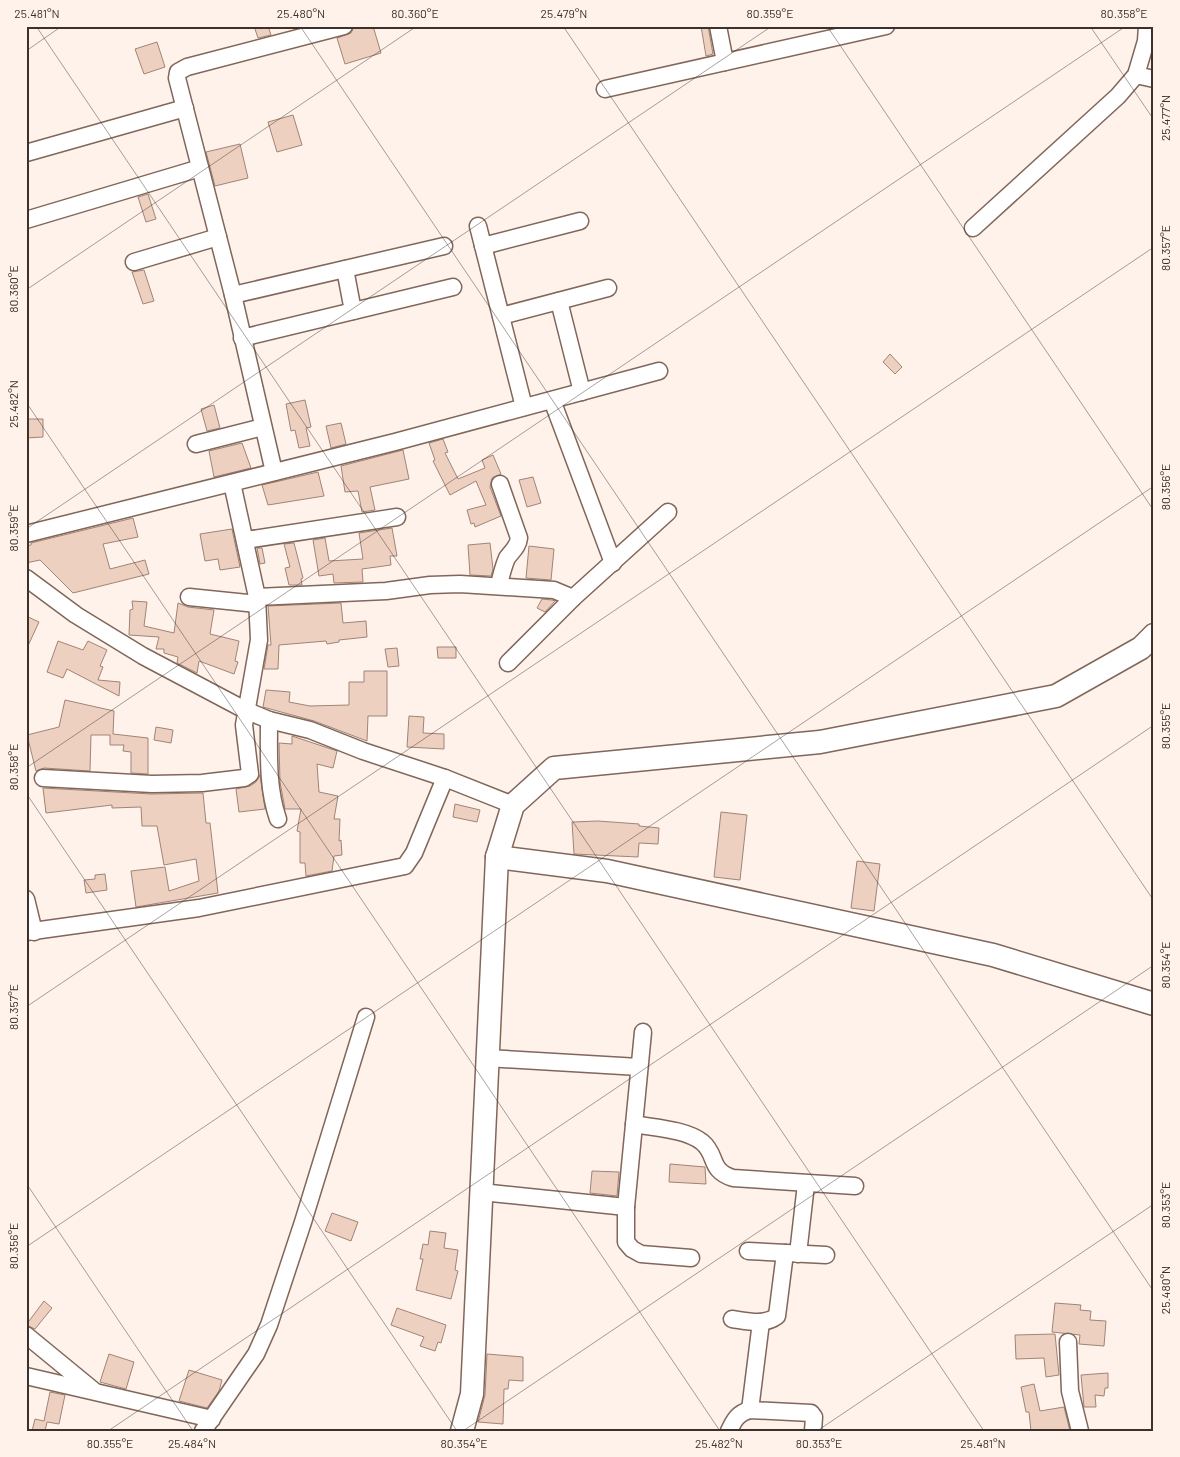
<svg xmlns="http://www.w3.org/2000/svg" width="1180" height="1457" font-family="Barlow,sans-serif">
<style>
.building{fill:#eed0c0;stroke:#a08476}
.lines{fill:none;stroke-linecap:round;stroke-linejoin:round}
.street-casing{stroke:#816659;stroke-width:19}
.secondary-casing{stroke:#816659;stroke-width:25}
.street{stroke:#fff;stroke-width:16}
.secondary{stroke:#fff;stroke-width:22}
.ticks{fill:none;stroke:#3c312b;stroke-width:1;stroke-opacity:0.45}
.neatline{fill:none;stroke:#3c312b;stroke-width:2}
.ticks-label{font-size:12px;text-anchor:middle;fill:#3c312b}
</style>
<rect width="100%" height="100%" fill="#fef2eb"/>
<!-- building -->
<g class="building">
<path d="M254 26H268L271 35 258 38Z"/>
<path d="M373 26 381 53 345 64 337 38 351 33 354 27Z"/>
<path d="M701 26H708L713 54 706 56Z"/>
<path d="M157 42 165 67 144 74 135 49Z"/>
<path d="M293 115 302 145 277 152 268 122Z"/>
<path d="M240 144 248 178 215 186 206 152Z"/>
<path d="M148 194 156 219 146 222 138 197Z"/>
<path d="M144 270 154 301 143 304 132 272Z"/>
<path d="M890 354 902 367 895 374 883 362Z"/>
<path d="M305 400 311 427 306 428 310 446 299 448 295 430 291 431 286 404Z"/>
<path d="M214 405 220 428 207 431 201 409Z"/>
<path d="M26 419H43V437L26 438Z"/>
<path d="M341 423 346 444 331 448 326 426Z"/>
<path d="M443 439 448 452 445 453 458 479 485 468 482 460 493 455 501 474 492 478 490 487 501 516 475 527 474 523 471 524 467 510 486 505 476 481 450 495 433 461 435 460 429 443Z"/>
<path d="M242 443 251 468 214 477 209 451Z"/>
<path d="M403 450 409 479 370 487 375 510 362 512 358 491 345 492 341 466Z"/>
<path d="M318 472 324 496 268 505 262 485Z"/>
<path d="M533 477 541 503 527 507 519 480Z"/>
<path d="M133 518 138 537 103 544 110 569 145 560 149 574 73 593 40 560 26 563V546L31 545V543Z"/>
<path d="M392 528 397 556H390L391 565 362 569 363 582 334 583 333 574 319 576 313 540 325 538 329 561 363 559 359 533Z"/>
<path d="M232 529 240 567 220 570 218 559 205 561 200 534Z"/>
<path d="M294 543 303 578 301 579 302 585H289L285 568 290 567 284 544Z"/>
<path d="M490 543 493 569 491 576 470 575 468 545Z"/>
<path d="M529 546 554 549 551 580 526 578Z"/>
<path d="M257 548H262L265 563 260 564Z"/>
<path d="M542 599 552 600 555 601 545 612 537 608Z"/>
<path d="M132 601 147 602 144 626 174 633 178 603 188 607 214 610 210 634 239 641 235 661 238 662 234 674 199 661 197 673 177 663 178 657 164 653V649H156L159 637 129 635 130 610 133 609Z"/>
<path d="M341 603 343 623 366 621 367 637 339 640V642L327 644 326 641 279 645 278 669H264L268 645H271L268 606Z"/>
<path d="M26 616 39 622 26 650Z"/>
<path d="M58 641 83 650 88 641 107 650 100 666 103 667 98 680 120 682 119 696 67 669 63 678 47 672Z"/>
<path d="M437 647H456V658H438Z"/>
<path d="M397 648 399 666 388 667 385 649Z"/>
<path d="M364 671H387V716H368L367 741 314 721 263 707 266 690 290 692 289 702 310 706 349 705V682H364Z"/>
<path d="M65 700 114 711 113 734 148 738V774L131 773V752L123 751 124 745H110V735H91L90 771 44 768 36 771 27 735 59 727Z"/>
<path d="M409 716 424 717 423 733 444 734V749L407 747Z"/>
<path d="M156 727 173 730 171 743 154 740Z"/>
<path d="M292 736 337 751 333 768 317 764 319 792 338 796 334 819H340L339 841 341 840 342 855 334 856 332 871 306 876 305 863H300V832L297 831 301 809H285L280 782 279 743 292 744Z"/>
<path d="M260 775 265 809 239 812 236 789 250 786 256 782Z"/>
<path d="M43 788 151 794 203 793 206 823H210L218 893 136 907 131 871 165 867 169 891 199 881 196 859 164 865 157 826H142L141 807 112 808V805L46 813Z"/>
<path d="M455 804 480 810 477 822 453 817Z"/>
<path d="M721 812 747 815 740 880 714 877Z"/>
<path d="M598 821 639 824V826L659 828 658 844 639 843 638 857 574 854 572 822Z"/>
<path d="M857 861 880 864 874 911 851 908Z"/>
<path d="M105 874 107 890 86 893 84 880 95 879V875Z"/>
<path d="M670 1164 705 1167 706 1184 669 1182Z"/>
<path d="M592 1171 619 1172 617 1196 590 1193Z"/>
<path d="M332 1213 358 1222 351 1241 325 1231Z"/>
<path d="M430 1231 446 1233 444 1248 458 1250 455 1270 458 1271 451 1299 416 1290 423 1259H420L423 1244 428 1245Z"/>
<path d="M44 1301 52 1308 35 1329 26 1325Z"/>
<path d="M1055 1303 1081 1305 1080 1310 1091 1311 1090 1320 1106 1321 1104 1346 1079 1344 1080 1335 1052 1332Z"/>
<path d="M397 1308 446 1325 441 1343 438 1342 435 1351 420 1346 424 1337 391 1325Z"/>
<path d="M1055 1334 1059 1375 1046 1377 1044 1358 1016 1359 1015 1335Z"/>
<path d="M109 1354 134 1362 126 1389 100 1382Z"/>
<path d="M487 1354 523 1357V1381L509 1380 508 1389H504L503 1424 478 1422 485 1395Z"/>
<path d="M189 1370 222 1380 219 1391 207 1408 179 1401Z"/>
<path d="M1108 1373V1388H1105L1104 1396 1095 1395 1096 1407H1084L1081 1375Z"/>
<path d="M1034 1384 1040 1411 1064 1407 1070 1431H1031L1029 1412H1026L1021 1387Z"/>
<path d="M50 1392 65 1395 59 1424 47 1422 45 1431H32L35 1419 44 1421Z"/>
</g>
<g class="lines">
<!-- street casing -->
<g class="street-casing">
<g id="street">
<path d="M718 26 725 62"/>
<path d="M1136 75 1154 79"/>
<path d="M605 89 886 26"/>
<path d="M26 153 185 108"/>
<path d="M26 220 200 168"/>
<path d="M478 226 524 407"/>
<path d="M973 228 1118 96 1136 75 1146 41 1147 26"/>
<path d="M483 246 580 221"/>
<path d="M134 262 218 237"/>
<path d="M345 269 353 311"/>
<path d="M233 295 444 246"/>
<path d="M559 301 582 392"/>
<path d="M501 316 608 288"/>
<path d="M242 338 453 287"/>
<path d="M552 400 613 563"/>
<path d="M196 444 263 427"/>
<path d="M274 472 233 295 177 78 178 72 187 67 344 26"/>
<path d="M26 534 395 442 659 371"/>
<path d="M246 540 397 517"/>
<path d="M26 578 76 615 143 656 245 710 269 720 310 730 363 751 445 778 513 805"/>
<path d="M499 585C501 576 503 567 507 558 512 551 518 547 519 538L500 484"/>
<path d="M189 597 257 604"/>
<path d="M257 597 386 591 430 585 460 584 554 590 573 598"/>
<path d="M508 663 573 598 668 512"/>
<path d="M269 720C269 754 267 787 278 819"/>
<path d="M43 778 152 784 202 783 244 778 250 774 244 725 259 640 257 597 232 483"/>
<path d="M26 899 34 932"/>
<path d="M26 932 199 908 405 866 414 853 445 778"/>
<path d="M643 1032 626 1207V1242L632 1249 641 1254 691 1258"/>
<path d="M487 1058 639 1067"/>
<path d="M634 1124C654 1128 685 1129 702 1142 718 1155 708 1170 733 1178L855 1186"/>
<path d="M481 1192 626 1207"/>
<path d="M748 1251 826 1255"/>
<path d="M798 1254 806 1184"/>
<path d="M732 1319C747 1321 764 1326 777 1316L785 1253"/>
<path d="M26 1335 93 1390"/>
<path d="M1068 1342 1070 1391 1080 1431"/>
<path d="M26 1376 212 1419"/>
<path d="M750 1410 761 1322"/>
<path d="M203 1431 256 1354 269 1325 303 1222 366 1017"/>
<path d="M729 1431C734 1420 738 1413 750 1410L811 1413 814 1417 813 1431"/>
</g>
</g>
<!-- secondary casing -->
<g class="secondary-casing">
<g id="secondary">
<path d="M497 857 607 871 993 955 1154 1004"/>
<path d="M462 1431 472 1394 497 857 513 805 554 768 820 742 1056 696 1141 648 1154 635"/>
</g>
</g>
<!-- street -->
<use href="#street" class="street"/>
<!-- secondary -->
<use href="#secondary" class="secondary"/>
</g>
<!-- ticks -->
<path class="ticks" d="M36 26 984 1431M300 26 1154 1292M563 26 1154 901M827 26 1154 511M1090 26 1154 120M26 51 62 26M26 290 417 26M26 402 720 1431M26 529 772 26M26 768 1126 26M26 793 457 1431M26 1007 1154 247M26 1183 193 1431M26 1247 1154 486M108 1431 1154 725M463 1431 1154 965M817 1431 1154 1204"/>
<!-- border -->
<rect width="1180" height="1457" fill="none" stroke="#fef2eb" stroke-width="55"/>
<rect x="28" y="28" width="1124" height="1402" class="neatline"/>
<g class="ticks-label">
<text x="37" y="18">25.481°N</text>
<text x="301" y="18">25.480°N</text>
<text x="415" y="18">80.360°E</text>
<text x="564" y="18">25.479°N</text>
<text x="770" y="18">80.359°E</text>
<text x="1124" y="18">80.358°E</text>
<text transform="translate(1166 118) rotate(-90)" y="4">25.477°N</text>
<text transform="translate(1166 248) rotate(-90)" y="4">80.357°E</text>
<text transform="translate(14 289) rotate(-90)" y="4">80.360°E</text>
<text transform="translate(14 404) rotate(-90)" y="4">25.482°N</text>
<text transform="translate(1166 487) rotate(-90)" y="4">80.356°E</text>
<text transform="translate(14 528) rotate(-90)" y="4">80.359°E</text>
<text transform="translate(1166 726) rotate(-90)" y="4">80.355°E</text>
<text transform="translate(14 767) rotate(-90)" y="4">80.358°E</text>
<text transform="translate(1166 965) rotate(-90)" y="4">80.354°E</text>
<text transform="translate(14 1007) rotate(-90)" y="4">80.357°E</text>
<text transform="translate(1166 1205) rotate(-90)" y="4">80.353°E</text>
<text transform="translate(14 1246) rotate(-90)" y="4">80.356°E</text>
<text transform="translate(1166 1290) rotate(-90)" y="4">25.480°N</text>
<text x="110" y="1448">80.355°E</text>
<text x="192" y="1448">25.484°N</text>
<text x="464" y="1448">80.354°E</text>
<text x="719" y="1448">25.482°N</text>
<text x="819" y="1448">80.353°E</text>
<text x="983" y="1448">25.481°N</text>
</g>
</svg>
